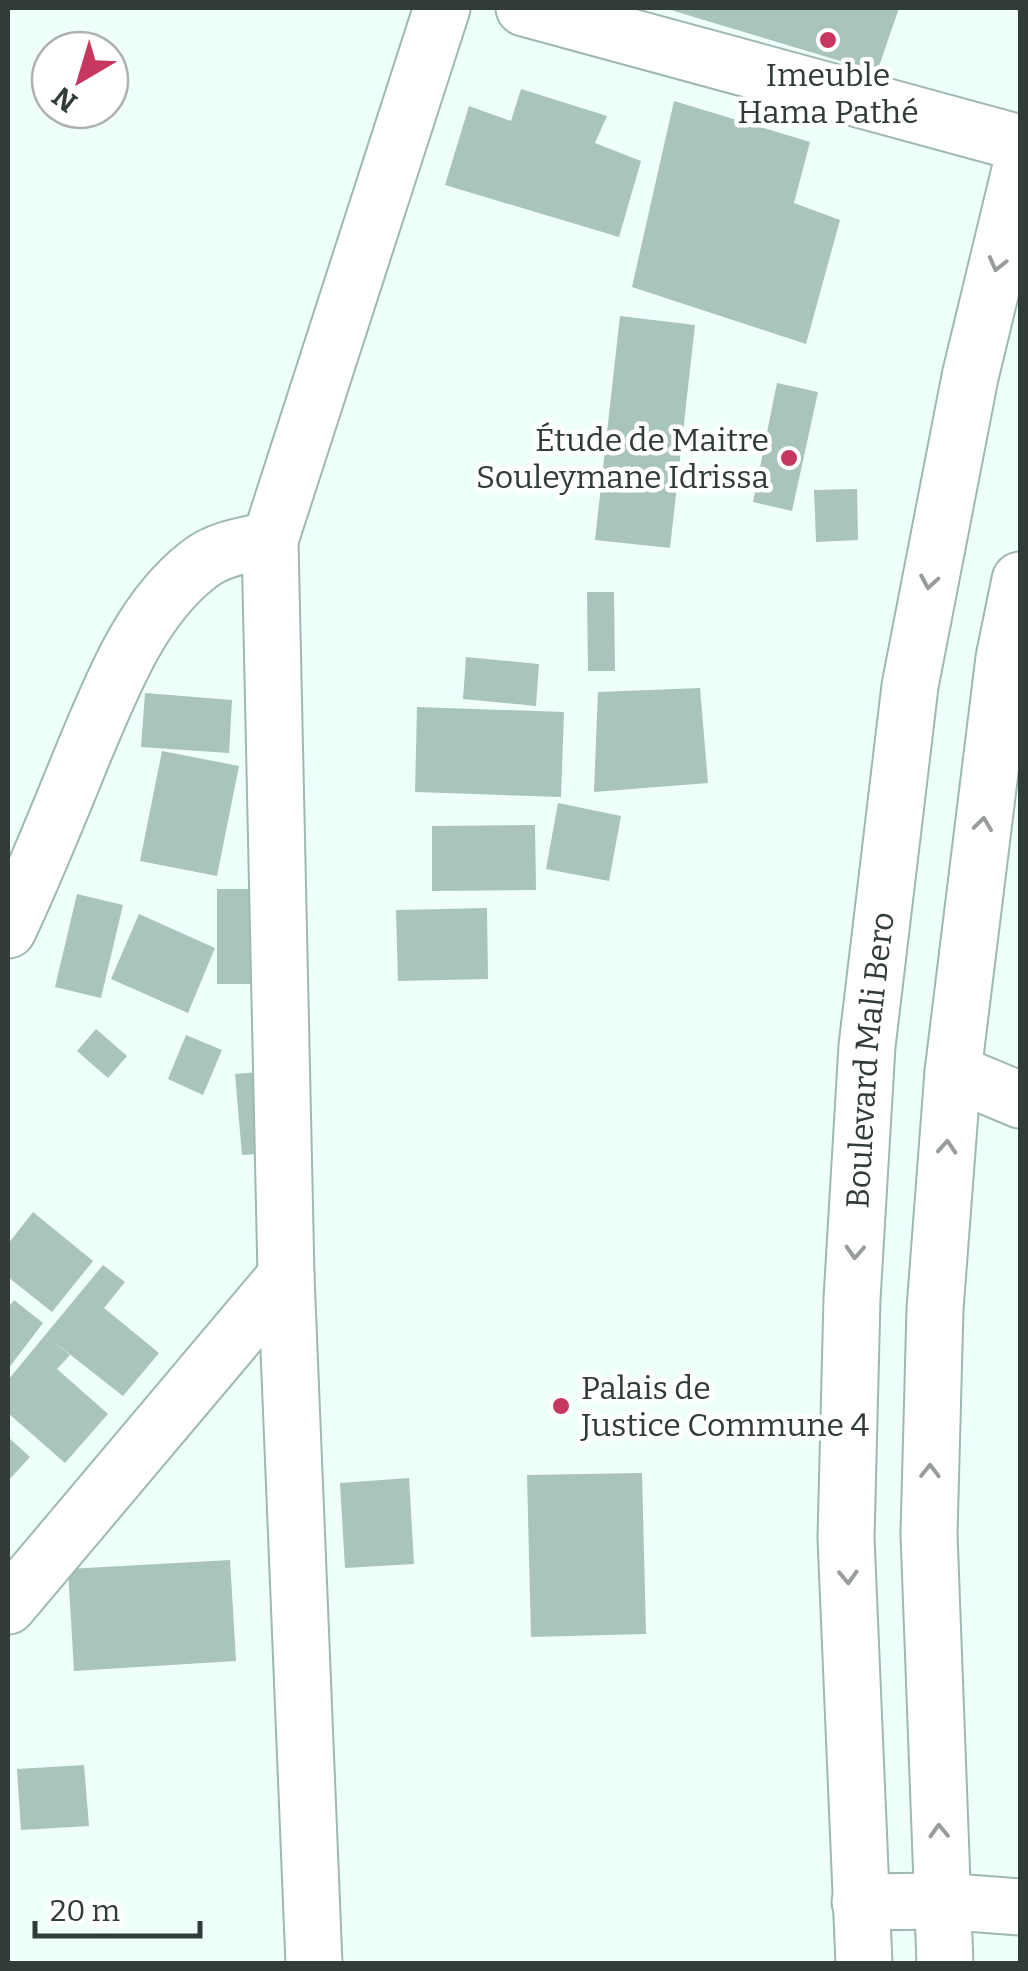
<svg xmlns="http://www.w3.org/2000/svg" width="1028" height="1971" font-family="Bitter,serif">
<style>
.building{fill:#a9c3bd}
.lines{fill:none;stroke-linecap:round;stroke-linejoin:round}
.minor-casing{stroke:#9eb8b2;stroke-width:59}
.primary-casing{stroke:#9eb8b2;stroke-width:59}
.minor{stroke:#fff;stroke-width:55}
.primary{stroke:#fff;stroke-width:55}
.oneway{stroke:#989d9c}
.poi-dot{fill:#c73861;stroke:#fff;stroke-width:4}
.labels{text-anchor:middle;stroke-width:9;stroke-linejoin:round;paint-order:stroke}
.poi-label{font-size:32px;fill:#313b39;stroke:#fff}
.street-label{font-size:32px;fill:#313b39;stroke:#fff}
</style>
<rect width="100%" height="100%" fill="#effffb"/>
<!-- building -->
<g class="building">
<path d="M664 8H899L877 72Z"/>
<path d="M521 89 607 116 595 143 641 161 619 237 445 185 469 106 511 121Z"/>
<path d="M674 101 810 142 794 203 840 220 806 344 632 287Z"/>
<path d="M620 316 695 325 670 548 595 540Z"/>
<path d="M777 383 818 392 792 511 753 502Z"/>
<path d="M857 489 858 540 816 542 814 490Z"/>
<path d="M587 592H614L615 671H588Z"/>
<path d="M466 657 539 664 536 706 463 699Z"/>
<path d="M700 688 708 783 594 792 598 692Z"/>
<path d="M145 693 232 700 229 753 141 747Z"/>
<path d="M417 707 564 712 561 797 415 792Z"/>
<path d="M162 751 239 766 217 876 140 861Z"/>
<path d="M558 803 621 816 609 881 546 869Z"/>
<path d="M535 825 536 890 432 891V826Z"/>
<path d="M217 889H261L260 984H217Z"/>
<path d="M77 894 123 905 101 998 55 987Z"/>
<path d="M487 908 488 979 398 981 396 910Z"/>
<path d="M139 914 215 948 188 1013 111 979Z"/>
<path d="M96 1029 127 1056 108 1078 77 1051Z"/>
<path d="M186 1035 222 1050 203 1095 168 1079Z"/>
<path d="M273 1071 280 1152 242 1155 235 1074Z"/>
<path d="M33 1212 93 1261 52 1312 8 1277V1244Z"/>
<path d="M103 1265 125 1282 104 1308 159 1353 123 1396 49 1338 70 1355 57 1369 108 1414 65 1463 8 1413V1380Z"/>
<path d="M14 1300 43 1323 8 1369V1308Z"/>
<path d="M8 1437 30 1457 8 1481Z"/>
<path d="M642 1473 646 1634 531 1637 527 1475Z"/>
<path d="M409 1478 414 1564 345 1568 340 1483Z"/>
<path d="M230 1560 236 1661 74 1671 68 1569Z"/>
<path d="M84 1765 89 1826 21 1830 17 1769Z"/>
</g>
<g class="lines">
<!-- minor casing -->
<g class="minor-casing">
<g id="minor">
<path d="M524 8 1020 143"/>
<path d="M8 930C35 873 59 813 83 754 111 688 140 610 198 565 217 549 245 545 270 540"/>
<path d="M953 1072 1020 1100"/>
<path d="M8 1606 286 1276"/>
<path d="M860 1902 941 1901 1020 1907"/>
<path d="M314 1964 286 1276 270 540 442 8"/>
</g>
</g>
<!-- primary casing -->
<g class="primary-casing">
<g id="primary">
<path id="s1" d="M864 1964 846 1538 852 1299 867 1046 910 686 970 377 1020 170"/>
<path d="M945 1964 929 1534 935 1309 953 1072 1004 658 1020 580"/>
</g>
</g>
<!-- minor -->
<use href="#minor" class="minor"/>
<!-- primary -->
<use href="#primary" class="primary"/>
</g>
<!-- one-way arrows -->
<defs><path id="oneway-chevron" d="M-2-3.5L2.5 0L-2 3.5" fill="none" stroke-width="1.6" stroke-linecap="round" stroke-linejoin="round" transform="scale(2.5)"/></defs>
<g class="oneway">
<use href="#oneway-chevron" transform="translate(997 264) rotate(104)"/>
<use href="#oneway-chevron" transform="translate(929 582) rotate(100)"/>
<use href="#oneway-chevron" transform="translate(983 824) rotate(-83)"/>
<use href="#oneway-chevron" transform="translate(947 1147) rotate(-86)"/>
<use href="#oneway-chevron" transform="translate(855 1252) rotate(93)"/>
<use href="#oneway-chevron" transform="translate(930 1471) rotate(-89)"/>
<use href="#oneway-chevron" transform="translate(848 1577) rotate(88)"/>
<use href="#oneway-chevron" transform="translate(939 1831) rotate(-92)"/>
</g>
<!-- markers -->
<g class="poi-dot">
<circle cx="828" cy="40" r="10"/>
<circle cx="789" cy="458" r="10"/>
<circle cx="561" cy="1406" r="10"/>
</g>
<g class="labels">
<!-- poi labels -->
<g class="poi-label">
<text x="828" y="86">Imeuble<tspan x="828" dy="37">Hama Pathé</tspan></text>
<text x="769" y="451" text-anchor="end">Étude de Maitre<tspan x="769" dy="37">Souleymane Idrissa</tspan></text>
<text x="581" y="1399" text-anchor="start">Palais de<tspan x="581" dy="37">Justice Commune 4</tspan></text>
</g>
<!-- street labels -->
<g class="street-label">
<text dy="11" stroke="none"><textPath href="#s1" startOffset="905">Boulevard Mali Bero</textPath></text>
</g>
</g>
<!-- border -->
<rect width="1028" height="1971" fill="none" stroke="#313b39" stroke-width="20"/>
<!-- north arrow -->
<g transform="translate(80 80) rotate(218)"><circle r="48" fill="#ffffff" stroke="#adb1b0" stroke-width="2.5"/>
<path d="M0-8L18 38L0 25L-18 38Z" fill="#c73861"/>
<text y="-15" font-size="28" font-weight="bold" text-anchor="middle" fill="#313b39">N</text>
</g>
<!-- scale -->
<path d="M35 1921v15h165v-15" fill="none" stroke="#313b39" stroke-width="5"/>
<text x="50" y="1921" font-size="30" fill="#313b39" stroke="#ffffff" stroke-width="8" paint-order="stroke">20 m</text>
</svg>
